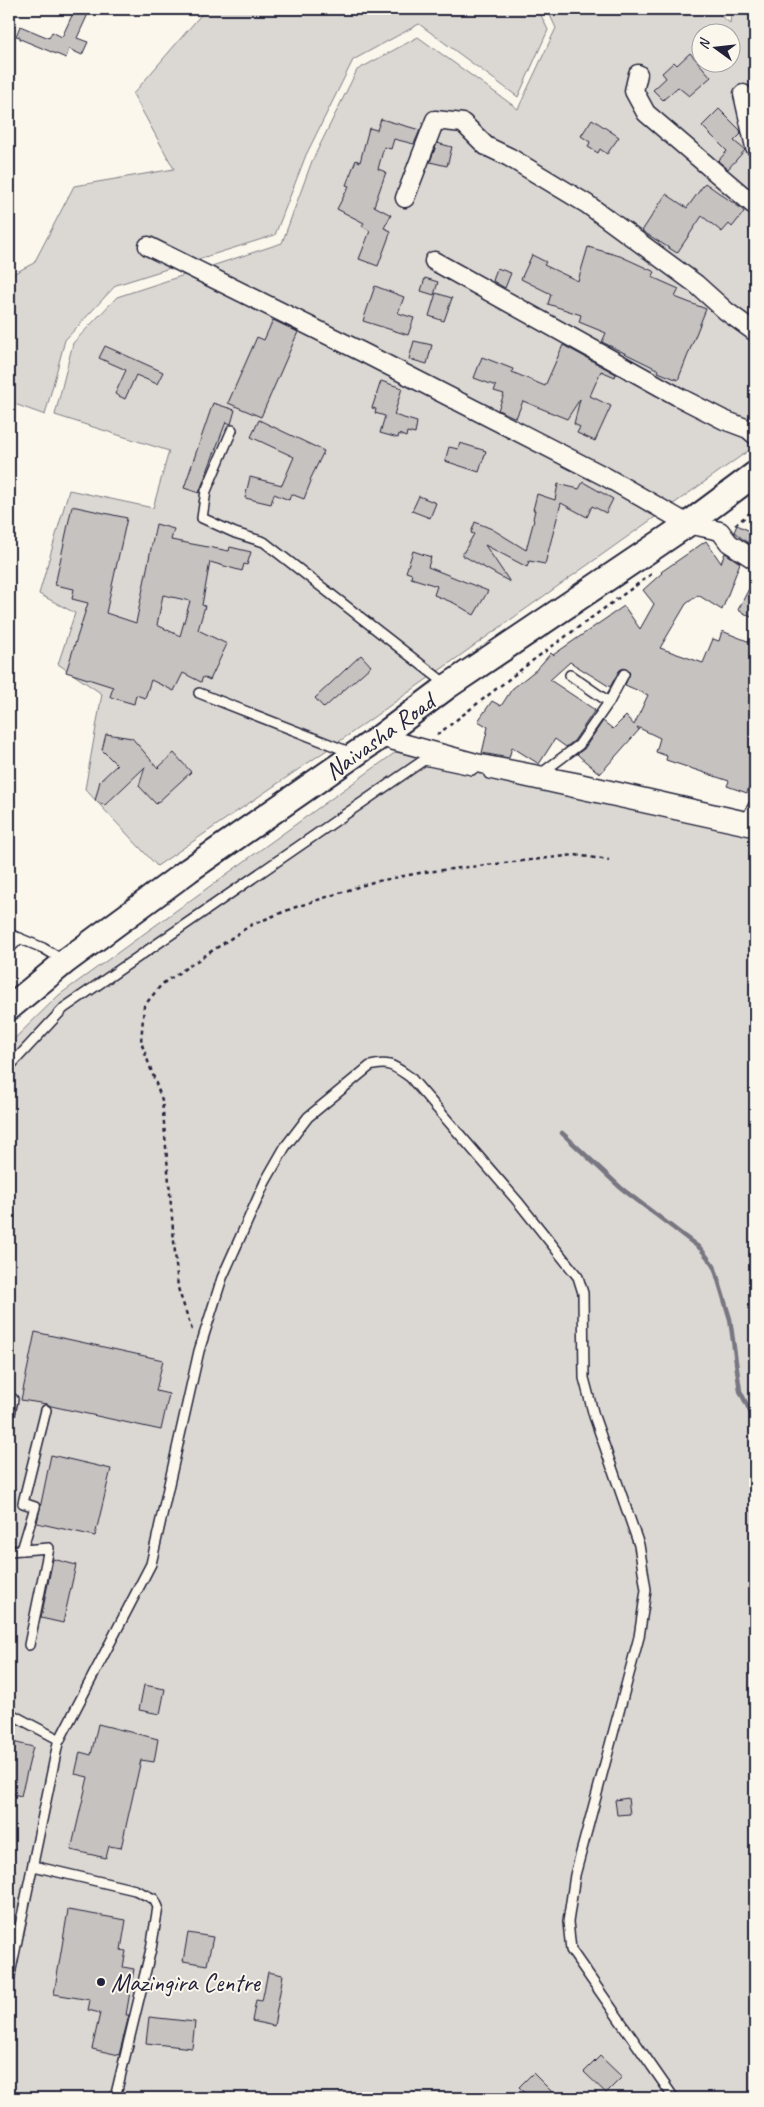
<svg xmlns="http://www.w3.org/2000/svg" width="764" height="2107" font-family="Caveat,sans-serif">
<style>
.green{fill:#dbd8d3;stroke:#7e7d87;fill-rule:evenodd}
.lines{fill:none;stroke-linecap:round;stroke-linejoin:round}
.stream{stroke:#787681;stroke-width:4.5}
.building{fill:#c6c2c0;stroke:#22223b;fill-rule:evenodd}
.service-casing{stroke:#22223b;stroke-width:12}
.minor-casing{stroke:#22223b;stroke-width:21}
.secondary-casing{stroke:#22223b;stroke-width:28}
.path{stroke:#22223b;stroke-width:2.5;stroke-dasharray:4 4;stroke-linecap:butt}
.service{stroke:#fbf7ec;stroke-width:9}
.minor{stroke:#fbf7ec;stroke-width:18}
.secondary{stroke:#fbf7ec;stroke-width:24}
.poi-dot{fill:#22223b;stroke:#fbf7ec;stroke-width:2}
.labels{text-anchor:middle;stroke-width:4;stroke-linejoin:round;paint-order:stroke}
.street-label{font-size:25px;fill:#22223b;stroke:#fbf7ec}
.poi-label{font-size:25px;fill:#22223b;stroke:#fbf7ec;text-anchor:start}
</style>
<rect width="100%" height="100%" fill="#fbf7ec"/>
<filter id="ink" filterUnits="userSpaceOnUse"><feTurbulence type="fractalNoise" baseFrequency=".02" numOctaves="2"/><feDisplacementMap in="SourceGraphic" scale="10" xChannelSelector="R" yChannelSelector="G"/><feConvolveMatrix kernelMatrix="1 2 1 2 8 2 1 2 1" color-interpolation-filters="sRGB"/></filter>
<g filter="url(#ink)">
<!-- green -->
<g class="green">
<path d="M206 9H538L548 30 518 97 419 24 353 60 306 155 275 235 116 285 65 340 45 415 9 402V276L34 263 74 186 174 169 133 94Z"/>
<path d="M547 9H712L730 23 732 9H755V446L340 741 157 866 85 789 102 694 58 664 75 613 39 594 69 490 153 508 169 451 55 415 73 343 117 297 282 243 312 161 357 70 418 37 518 109 556 28ZM702 32H732V62H702Z"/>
<path d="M396 752 755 828V2098H9V1044L59 995Z"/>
</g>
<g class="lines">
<!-- stream -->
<path class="stream" d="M562 1133 621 1188 701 1249 714 1266 730 1319 740 1391 755 1421"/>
</g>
<!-- building -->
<g class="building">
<path d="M75 9 88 14 77 38 88 42 82 55 69 49 66 58 20 39V37L16 36 20 26 49 38 52 32 62 37Z"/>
<path d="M690 53 711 77 689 96 678 87 663 100 653 90 666 78 662 73 674 62 677 65Z"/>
<path d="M719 109 740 130 741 134 734 141 745 150 728 169 718 161 727 151 702 126Z"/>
<path d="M381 119 420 130 414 144 394 139 391 149 384 147 378 169 386 172 374 206 391 215 384 228 391 231 378 266 359 259 370 231 362 226 364 223 337 209 349 186 346 185 356 160 360 162 369 128 377 130Z"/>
<path d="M592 119 619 137 607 154 600 149 598 153 588 147 590 142 581 136Z"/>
<path d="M437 143 452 147 447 166 430 162Z"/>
<path d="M705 183 742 209 744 212 732 227 729 224 722 232 702 216 677 253 642 231 666 194 687 208Z"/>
<path d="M588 247 620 256 655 272 652 277 679 289 675 297 706 309 678 380 658 372 659 370 602 342 606 333 579 322 581 315 548 304 551 294 521 279 532 255 546 262 544 265 578 281Z"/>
<path d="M497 268 511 273 505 288 493 281Z"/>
<path d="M425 278 438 282 434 295 421 291Z"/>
<path d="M375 286 404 297 398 313 414 318 408 335 363 321Z"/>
<path d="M436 293 452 298 444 321 429 316Z"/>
<path d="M273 320 298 332 261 417 228 403 257 337 264 340Z"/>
<path d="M414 341 432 345 427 364 409 359Z"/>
<path d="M563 345 616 374 615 377 601 371 590 396 611 406 595 441 577 433 580 427 574 424 580 399 567 419 523 401 516 418 498 410 504 394 494 391 496 386 474 378 482 357 513 369 512 372 545 386Z"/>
<path d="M105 346 163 372 157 384 136 375 125 399 115 394 126 370 99 358Z"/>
<path d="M381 381 402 388 394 415 417 422 415 434 407 432 406 437 399 434 398 438 380 433 385 416 375 413 376 409 372 408Z"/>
<path d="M213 403 235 410 231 424 226 422 199 493 184 488Z"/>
<path d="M259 420 324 451 310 480 311 481 304 499 291 494 289 500 274 494 271 504 245 498 250 477 282 485 294 457 251 437Z"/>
<path d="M460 443 486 451 479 472 445 461 449 447 458 449Z"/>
<path d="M583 482 613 499 606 513 592 506 587 517 561 503 545 564 529 561 527 567 485 545 510 582 462 555 474 534 471 533 475 522 492 529 526 550 534 520 533 519 535 510H533L537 494 555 500 558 484 579 489Z"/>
<path d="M419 496 436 503 430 518 412 511Z"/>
<path d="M72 506 127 518 106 613 136 623 156 524 174 529 171 540 229 551 230 547 251 552 247 565 244 564 242 571 210 562 202 605 205 606 198 630 227 644 210 680 203 677 201 682 183 673 174 691 151 680 145 698 136 695 134 704 110 697 113 687 66 672 88 603 72 599 74 589 55 585ZM163 595 190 601 180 636 157 625Z"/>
<path d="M737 525 752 532 748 543 734 532Z"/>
<path d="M706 541 721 563 725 553 740 563 722 610 698 595 686 604 660 648 703 663 713 639 719 641 722 631 755 644V693L750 707 755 709V786L750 784 747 793 727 786 729 781 666 760 667 756 656 752 660 738 637 727 639 730 600 774 579 756 577 754 584 749 603 721 613 729 626 716 634 725 648 695 625 685 630 673 624 668 619 671 610 687 570 662 550 680 595 710 574 741 566 747 555 739 539 764 512 747 509 758 482 753 488 727 478 721 492 701 501 706 512 689 537 669 551 653 553 655 624 606 640 629 654 604 643 590 662 573 661 572Z"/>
<path d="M413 551 431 557 428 567 488 591 474 615 454 603 434 595 437 586 411 578 412 574 406 572Z"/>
<path d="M755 577V619L738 610Z"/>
<path d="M361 655 371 666 324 708 315 698Z"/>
<path d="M106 734 132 738 158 768 174 753 191 772 156 804 139 786 145 767 105 805 95 801 100 781 117 765 102 750Z"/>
<path d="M35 1332 163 1360 156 1391 169 1394 161 1430 51 1406 47 1404 21 1400Z"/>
<path d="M51 1455 111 1469 95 1536 37 1523Z"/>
<path d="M53 1559 76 1565 63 1623 41 1618Z"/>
<path d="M144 1685 165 1689 160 1714 139 1710Z"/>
<path d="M98 1724 158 1739 154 1762 141 1760 121 1848 109 1846 106 1858 71 1850 88 1777 75 1774 80 1752 91 1755Z"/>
<path d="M9 1741 33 1747 21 1796 9 1793Z"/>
<path d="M628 1798 630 1814 617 1815 615 1800Z"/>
<path d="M68 1910 126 1920 121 1950 126 1951 123 1967 134 1969 126 2015H129L119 2055 92 2049 100 2013 88 2010 90 2000 54 1994Z"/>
<path d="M188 1933 213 1937 207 1965 183 1961Z"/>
<path d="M268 1972 283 1975 274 2026 252 2021 256 2000 262 2001Z"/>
<path d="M149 2017 195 2022 192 2048 146 2043Z"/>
<path d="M600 2056 622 2077 606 2093 584 2072Z"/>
<path d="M533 2073 558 2098H530L519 2087Z"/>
</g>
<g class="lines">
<!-- service casing -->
<g class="service-casing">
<g id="service">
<path d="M232 430 206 491 202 518 235 533 264 542 446 684"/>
<path d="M570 675 609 702"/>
<path d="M199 693 352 753"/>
<path d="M489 774 755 832"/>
<path d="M539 775 579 745 609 702 624 674"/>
<path d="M745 821 755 803"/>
<path d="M9 934 43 948 63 960"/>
<path d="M9 949 20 938"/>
<path d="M9 1067 64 1008 424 760 472 770"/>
<path d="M9 1419 13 1399"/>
<path d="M22 1550 35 1507 23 1503 46 1410"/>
<path d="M9 1551 49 1548 29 1645"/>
<path d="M9 1713 60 1740"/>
<path d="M33 1866 135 1890 154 1899 158 1907 151 1949 115 2098"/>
<path d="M9 1979 58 1743 151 1564 199 1351 222 1278 265 1182 285 1147 308 1117 370 1066C389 1061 394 1066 410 1077L519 1203 578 1277 583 1293 584 1378 594 1416 639 1545 646 1590 639 1637 575 1875 568 1922 571 1950 674 2098"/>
</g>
</g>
<!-- minor casing -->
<g class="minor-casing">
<g id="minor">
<path d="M638 74 634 91 646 113 755 206"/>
<path d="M743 94 755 147"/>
<path d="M405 198 435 120 463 123 486 146 509 157 587 204 696 284 726 311 755 332"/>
<path d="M148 246 366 354 606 477 688 524 720 531 729 543 755 560"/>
<path d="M434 261 677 396 724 420 748 429 755 435"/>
<path d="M380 737 476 763 575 782 755 823"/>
</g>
</g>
<!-- secondary casing -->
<g class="secondary-casing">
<path id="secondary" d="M9 1008 66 961 189 870 380 737 448 686 688 524 755 474"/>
</g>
<!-- path -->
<g class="path">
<path d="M735 525 755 509"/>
<path d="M437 735 536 658 653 573"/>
<path d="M192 1330 178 1288 162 1100 141 1042 144 1006 162 984 251 925 293 908 373 882 425 872 575 855 609 860"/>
</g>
<!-- service -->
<use href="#service" class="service"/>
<!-- minor -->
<use href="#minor" class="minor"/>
<!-- secondary -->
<use href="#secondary" class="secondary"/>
</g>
</g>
<!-- markers -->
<circle class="poi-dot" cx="101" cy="1982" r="5"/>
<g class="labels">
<!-- street labels -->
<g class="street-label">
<text transform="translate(379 736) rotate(-36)" y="9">Naivasha Road</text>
</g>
<!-- poi labels -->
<g class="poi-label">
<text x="111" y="1991">Mazingira Centre</text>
</g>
</g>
<!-- margin -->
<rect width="764" height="2107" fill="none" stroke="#fbf7ec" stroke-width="30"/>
<rect x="15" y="15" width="734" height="2077" fill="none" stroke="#22223b" stroke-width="2" filter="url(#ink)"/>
<!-- north arrow -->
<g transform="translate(716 48) rotate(285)"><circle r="24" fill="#fbf7ec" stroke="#a4a2a5"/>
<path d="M0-4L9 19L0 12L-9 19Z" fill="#22223b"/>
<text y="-8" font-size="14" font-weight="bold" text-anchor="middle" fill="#22223b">N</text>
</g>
</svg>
